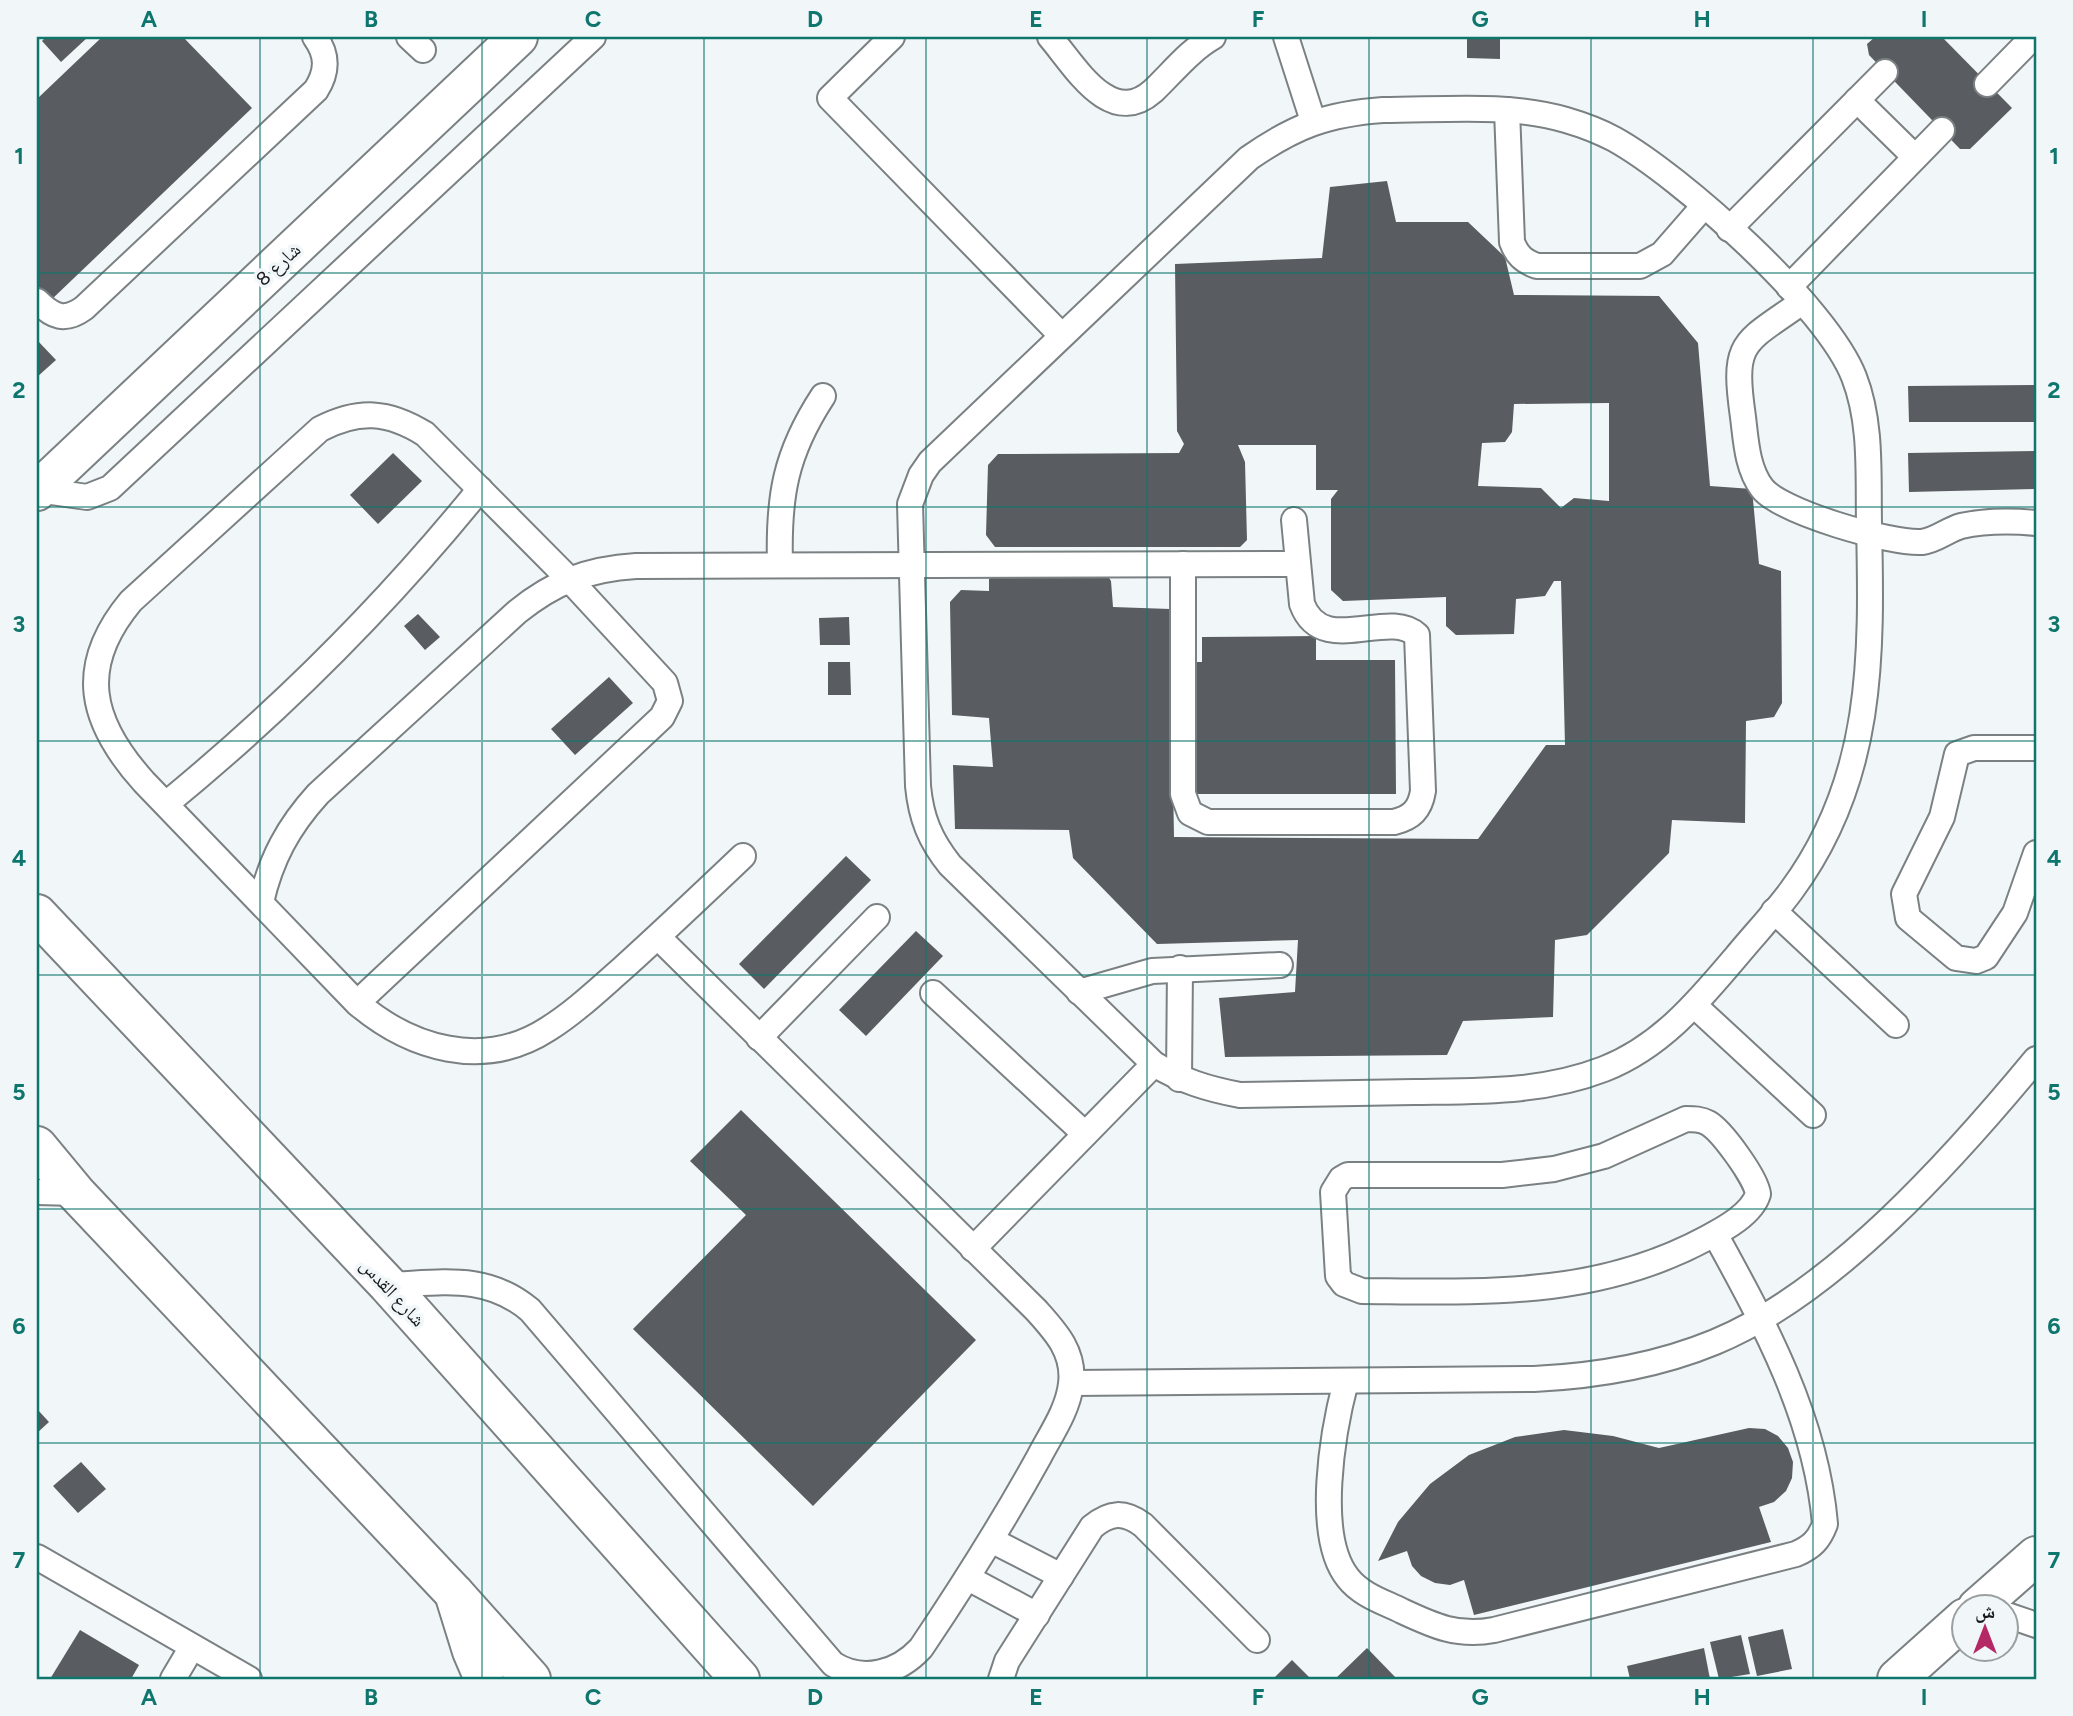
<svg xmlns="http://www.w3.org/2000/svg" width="2073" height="1716" font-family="Figtree,'Noto Naskh Arabic',sans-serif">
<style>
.building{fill:#595c60;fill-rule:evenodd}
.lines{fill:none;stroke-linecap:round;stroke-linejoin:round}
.service-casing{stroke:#7b8083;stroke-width:28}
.minor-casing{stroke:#7b8083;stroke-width:42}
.tertiary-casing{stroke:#7b8083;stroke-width:42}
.secondary-casing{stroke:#7b8083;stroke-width:42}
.service{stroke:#fff;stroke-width:24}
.minor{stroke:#fff;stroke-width:38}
.tertiary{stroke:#fff;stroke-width:38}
.secondary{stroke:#fff;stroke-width:38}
.grid{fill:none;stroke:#0f766e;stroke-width:2;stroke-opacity:0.55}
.labels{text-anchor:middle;stroke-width:7;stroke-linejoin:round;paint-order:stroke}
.street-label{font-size:19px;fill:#181a1b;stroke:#f1f7f9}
.neatline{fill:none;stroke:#0f766e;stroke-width:2.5}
.grid-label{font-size:23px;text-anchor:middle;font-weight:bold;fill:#0f766e}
</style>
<rect width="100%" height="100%" fill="#f1f7f9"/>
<!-- building -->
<g class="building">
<path d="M46 37H88L61 62 42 41Z"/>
<path d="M102 37H183L252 108 51 300 37 285V99Z"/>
<path d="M1467 37H1500V59L1467 58Z"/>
<path d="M1875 37H1942L2012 108 1970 149H1960L1869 55 1867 44Z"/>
<path d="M1387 181 1396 222H1468L1505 257 1514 295 1659 296 1698 343 1710 486 1752 489 1759 564 1781 571 1782 703 1774 717 1746 721 1745 823 1672 820 1669 853 1587 935 1555 940 1553 1017 1463 1021 1447 1055 1225 1057 1219 998 1295 992 1298 940 1157 944 1073 858 1069 830 955 829 953 765 993 767 989 718 952 715 950 602 961 590 989 591V579L998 573 1104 570 1111 581 1113 607 1170 609 1174 837 1478 839 1546 745H1565L1561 581H1554L1545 596 1516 599 1514 634 1456 635 1446 626V597L1343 601 1331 590V499L1338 490H1316V445H1238L1245 462 1247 540 1240 547H995L986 535 988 465 998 454 1179 453 1184 444 1177 431 1175 264 1322 258 1330 187ZM1609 403V501L1574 498 1561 508 1541 488 1478 486 1482 443 1505 442 1512 432 1514 404Z"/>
<path d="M37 340 56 360 37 377Z"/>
<path d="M2036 385V422H1909L1908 386Z"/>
<path d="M2036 451V489L1909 492 1908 453Z"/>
<path d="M393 453 422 481 378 524 350 495Z"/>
<path d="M418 614 440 637 425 650 404 626Z"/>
<path d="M849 617 850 645H820L819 618Z"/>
<path d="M1316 636V660H1395L1396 794H1191V662H1202V637Z"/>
<path d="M828 662H850L851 695H828Z"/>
<path d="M609 677 633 703 575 755 551 729Z"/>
<path d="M846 856 871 880 764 989 739 964Z"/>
<path d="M916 931 943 956 866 1036 839 1010Z"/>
<path d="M741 1110 976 1340 813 1506 633 1329 746 1215 690 1161Z"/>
<path d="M37 1409 49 1422 37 1433Z"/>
<path d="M1749 1428 1765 1429 1778 1436 1788 1448 1793 1462 1792 1478 1786 1491 1774 1502 1759 1507 1771 1542 1474 1615 1464 1580 1450 1585 1435 1583 1421 1576 1412 1566 1407 1551 1378 1561 1398 1522 1430 1484 1469 1455 1515 1437 1564 1430 1613 1436 1659 1448Z"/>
<path d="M81 1462 106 1489 78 1513 53 1486Z"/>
<path d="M1783 1629 1792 1669 1757 1676 1748 1637Z"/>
<path d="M80 1630 139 1665 131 1679H50Z"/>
<path d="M1741 1635 1750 1674 1719 1679 1710 1642Z"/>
<path d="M1367 1648 1397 1679H1335Z"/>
<path d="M1704 1648 1710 1679H1630L1627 1666Z"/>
<path d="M1292 1660 1311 1679H1273Z"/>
</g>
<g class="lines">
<!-- service casing -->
<g class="service-casing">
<g id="service">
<path d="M409 37 423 50"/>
<path d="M892 37 830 98 1061 335"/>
<path d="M1050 37C1075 66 1110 129 1153 91 1173 72 1189 51 1213 37"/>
<path d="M1286 37 1313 121"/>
<path d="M1987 84 2033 37"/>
<path d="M1857 100 1915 157"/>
<path d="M1383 110C1443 110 1508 103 1566 120 1583 125 1599 131 1614 139 1681 176 1827 307 1854 377 1872 423 1868 475 1869 523 1872 656 1874 779 1791 891 1774 914 1753 936 1735 958 1697 1003 1660 1047 1604 1069 1542 1093 1479 1091 1414 1092 1356 1093 1298 1094 1240 1095 1208 1089 1182 1081 1154 1064L950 865C930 840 921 818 918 786L910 504 921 475 930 462 1249 158C1295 126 1327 114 1383 110Z"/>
<path d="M1507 110 1512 242C1517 255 1523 261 1537 266H1640L1662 254 1703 207"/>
<path d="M1729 229 1885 72"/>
<path d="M1789 287 1942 130"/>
<path d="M37 301C53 317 65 322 84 308L316 90C328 71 328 55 315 37"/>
<path d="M1802 302C1743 344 1732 340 1743 417 1746 441 1747 468 1762 488 1780 512 1891 544 1922 542 1937 540 1947 530 1961 526 1984 521 2014 521 2036 523"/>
<path d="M38 490 87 497 110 488 593 37"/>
<path d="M1183 564V794L1190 813 1208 822H1394C1411 818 1420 810 1423 791L1417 635C1388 608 1322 658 1302 604L1294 520"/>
<path d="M780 565C778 497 785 454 823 396"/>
<path d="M2036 748H1974L1957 754 1942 817 1904 894 1908 918 1956 958 1976 961 1986 957 2015 913 2036 853"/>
<path d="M166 804C282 709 386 605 480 489"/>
<path d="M261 902C271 859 288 827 318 794L517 612C554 582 588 569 636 566L1297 564"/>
<path d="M1774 911 1896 1025"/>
<path d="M1079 992 1152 971 1280 965"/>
<path d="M933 993 1085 1134"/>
<path d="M357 1003 662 717 670 701 665 683 568 578 425 434C388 411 359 409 320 429L131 601C76 667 90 722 144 782L357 1003C410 1048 483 1071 548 1029 575 1012 598 990 622 969 663 932 703 894 743 856"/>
<path d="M1695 1006 1813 1115"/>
<path d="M759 1038 877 917"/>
<path d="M1179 1079 1180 968"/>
<path d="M1686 1119C1694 1119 1701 1119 1708 1123 1722 1131 1756 1178 1758 1194 1752 1214 1724 1229 1707 1238 1596 1298 1483 1292 1362 1291L1344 1284 1338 1276 1333 1192 1341 1179 1348 1175H1502L1554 1169 1604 1156Z"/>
<path d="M37 1192 76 1193"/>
<path d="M973 1249 1154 1064"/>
<path d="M388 1285C441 1283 486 1273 530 1310L833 1664C863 1683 898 1673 921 1648 964 1584 1002 1524 1039 1457 1051 1434 1068 1410 1071 1384 1075 1352 1055 1331 1036 1310L658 937"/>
<path d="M1346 1381C1333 1430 1314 1536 1348 1578 1361 1595 1384 1602 1402 1611 1434 1626 1458 1637 1494 1630L1796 1554C1812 1547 1819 1540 1825 1524 1816 1418 1765 1325 1715 1234"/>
<path d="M1072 1383 1534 1379C1597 1376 1657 1366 1715 1342 1834 1293 1955 1157 2036 1059"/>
<path d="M993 1541 1061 1576"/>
<path d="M37 1557 249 1679"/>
<path d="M968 1578 1037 1615"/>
<path d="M2007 1615 2036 1625"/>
<path d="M173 1679 192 1647"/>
<path d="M1001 1679 1007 1661 1092 1527C1110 1512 1124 1511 1143 1525L1257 1640"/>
</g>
</g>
<!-- minor casing -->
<g class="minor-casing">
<g id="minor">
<path d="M1977 1608 2036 1556"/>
<path d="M1897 1679 1965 1618"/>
</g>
</g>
<!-- tertiary casing -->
<g class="tertiary-casing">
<g id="tertiary">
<path d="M37 491 518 37"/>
<path d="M454 1593 472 1651 484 1679"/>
</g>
</g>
<!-- secondary casing -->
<g class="secondary-casing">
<g id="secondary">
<path d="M37 914 388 1285 740 1679"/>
<path d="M37 1146 76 1193 454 1593 531 1679"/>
</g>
</g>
<!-- service -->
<use href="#service" class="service"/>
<!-- minor -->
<use href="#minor" class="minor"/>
<!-- tertiary -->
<use href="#tertiary" class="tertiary"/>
<!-- secondary -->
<use href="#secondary" class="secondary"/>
</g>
<!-- grid -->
<path class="grid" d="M260 37V1679M482 37V1679M704 37V1679M926 37V1679M1147 37V1679M1369 37V1679M1591 37V1679M1813 37V1679M37 273H2036M37 507H2036M37 741H2036M37 975H2036M37 1209H2036M37 1443H2036"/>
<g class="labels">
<!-- street labels -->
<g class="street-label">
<text transform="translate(278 264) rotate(-43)" y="7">شارع 8</text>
<text transform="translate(393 1292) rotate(47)" y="7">شارع القدس</text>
</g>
</g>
<!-- border -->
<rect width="2073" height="1716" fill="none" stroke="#f1f7f9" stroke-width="77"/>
<!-- north arrow -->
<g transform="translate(1985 1628)"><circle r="33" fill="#f1f7f9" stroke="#9a9fa0" stroke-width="2"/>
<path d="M0-5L12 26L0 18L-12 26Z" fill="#b42965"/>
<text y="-10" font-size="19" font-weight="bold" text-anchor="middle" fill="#181a1b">ش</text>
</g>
<rect x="38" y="38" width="1997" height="1640" class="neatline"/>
<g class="grid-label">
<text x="149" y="27">A</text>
<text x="371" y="27">B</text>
<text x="593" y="27">C</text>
<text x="815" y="27">D</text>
<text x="1036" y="27">E</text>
<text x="1258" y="27">F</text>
<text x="1480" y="27">G</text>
<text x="1702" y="27">H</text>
<text x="1924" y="27">I</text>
<text x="19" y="164">1</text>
<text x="2054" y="164">1</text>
<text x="19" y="398">2</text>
<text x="2054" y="398">2</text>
<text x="19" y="632">3</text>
<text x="2054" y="632">3</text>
<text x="19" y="866">4</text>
<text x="2054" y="866">4</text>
<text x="19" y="1100">5</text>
<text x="2054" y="1100">5</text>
<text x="19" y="1334">6</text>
<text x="2054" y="1334">6</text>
<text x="19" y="1568">7</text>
<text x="2054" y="1568">7</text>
<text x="149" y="1705">A</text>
<text x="371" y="1705">B</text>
<text x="593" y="1705">C</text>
<text x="815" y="1705">D</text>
<text x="1036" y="1705">E</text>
<text x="1258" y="1705">F</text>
<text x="1480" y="1705">G</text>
<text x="1702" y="1705">H</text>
<text x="1924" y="1705">I</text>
</g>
</svg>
